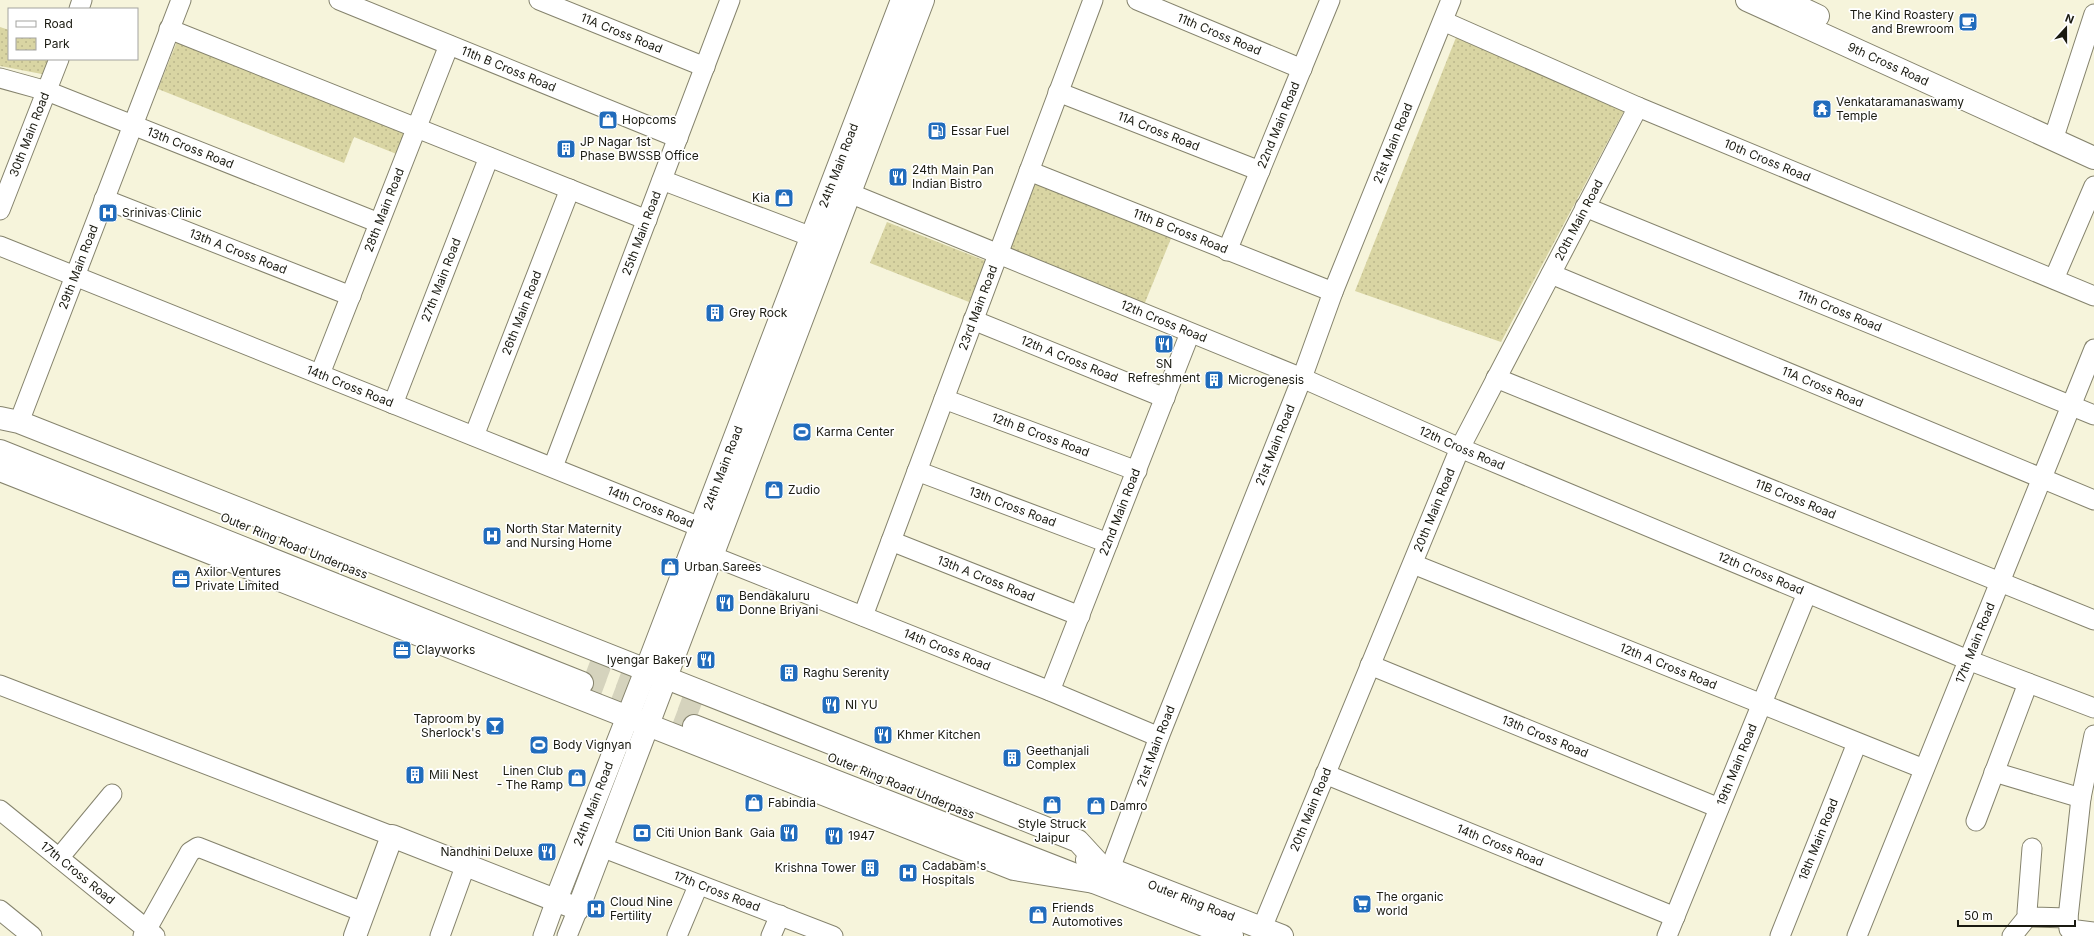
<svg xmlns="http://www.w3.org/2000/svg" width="2094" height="936" font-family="Inter,sans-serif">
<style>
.park{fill:url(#park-dots)}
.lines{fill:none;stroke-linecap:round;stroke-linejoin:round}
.highway-tunnel{stroke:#d5d3bd;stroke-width:22;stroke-dasharray:22 11;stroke-linecap:butt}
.minor-casing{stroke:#85836d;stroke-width:21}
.major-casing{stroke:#85836d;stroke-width:24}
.highway-casing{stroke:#85836d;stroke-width:24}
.minor{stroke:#fff;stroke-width:19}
.major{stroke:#fff;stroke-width:22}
.highway{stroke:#fff;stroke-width:22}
.labels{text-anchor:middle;stroke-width:3.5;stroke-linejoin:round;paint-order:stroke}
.poi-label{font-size:12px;fill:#1a1a11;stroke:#fff;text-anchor:start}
.street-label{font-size:12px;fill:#1a1a11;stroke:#fff}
</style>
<defs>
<pattern id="park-dots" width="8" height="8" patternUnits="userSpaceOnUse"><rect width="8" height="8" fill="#d9d5a3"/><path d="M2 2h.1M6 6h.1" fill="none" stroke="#bab68b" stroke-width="1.8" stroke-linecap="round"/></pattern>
</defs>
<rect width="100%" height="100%" fill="#f6f4db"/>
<!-- park -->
<g class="park">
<path d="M0 27 9 30V59H54L47 75 0 66Z"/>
<path d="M1457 35 1625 109 1501 342 1355 291Z"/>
<path d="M178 39 408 131 399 155 354 137 344 163 158 89Z"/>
<path d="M1036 182 1172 236 1144 305 1009 251Z"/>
<path d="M887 222 986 261 969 302 870 263Z"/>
</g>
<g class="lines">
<!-- highway-tunnel -->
<g class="highway-tunnel">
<path d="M589 664 701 706"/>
<path d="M582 683 694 726"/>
</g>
<!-- minor casing -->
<g class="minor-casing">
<g id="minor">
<path id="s1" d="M339 0 678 138"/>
<path id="s2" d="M539 0 705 67"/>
<path id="s3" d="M1137 0 1302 69"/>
<path d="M79 9 82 0"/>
<path id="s4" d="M1443 21 1638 107 2094 296"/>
<path d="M169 29 647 220"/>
<path id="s5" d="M0 78 47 91 379 223"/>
<path id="s6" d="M1058 92 1260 171"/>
<path d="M2053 140 2094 14"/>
<path id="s7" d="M1029 171 1333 292"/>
<path d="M662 180 825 242"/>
<path id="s8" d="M837 188 1302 378 1460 448 1968 660 2094 708"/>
<path id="s9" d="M104 199 351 296"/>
<path id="s10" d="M1585 207 2094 415"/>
<path id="s11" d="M0 210 59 59"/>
<path id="s12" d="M0 246 700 527"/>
<path id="s13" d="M1227 251 1330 0"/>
<path id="s14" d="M1551 274 2094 500"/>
<path d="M2054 279 2094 186"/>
<path id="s15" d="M973 320 1165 398"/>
<path id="s16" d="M320 374 449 45"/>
<path id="s17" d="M1496 378 2094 620"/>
<path id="s18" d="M944 399 1137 471"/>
<path id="s19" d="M393 404 489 157"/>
<path id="s20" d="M19 422 181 0"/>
<path id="s21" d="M474 436 570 189"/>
<path id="s22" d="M553 467 730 0"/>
<path id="s23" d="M917 471 1108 543"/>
<path id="s24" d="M891 541 1080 616"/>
<path id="s25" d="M712 556 1050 691 1159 737"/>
<path id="s26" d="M1413 564 1924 769"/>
<path id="s27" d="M863 616 1093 0"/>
<path id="s28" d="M1370 665 1719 808"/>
<path d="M0 685 392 836"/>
<path id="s29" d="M1050 691 1190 333"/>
<path d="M1994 772 2081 798"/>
<path id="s30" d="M1325 774 1675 917"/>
<path id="s31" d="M0 810 155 936"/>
<path d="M1976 821 2028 683"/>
<path id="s32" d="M601 847 833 936"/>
<path d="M2032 848 2027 912 2033 917 2068 918 2081 798 2094 735"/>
<path d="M59 858 112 794"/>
<path id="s33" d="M1110 869 1159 737 1302 378 1333 292 1451 0"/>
<path d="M0 910 32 936"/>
<path d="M2068 918 2069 929 2094 932"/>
<path id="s34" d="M1262 928 1460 448 1638 107"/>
<path d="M143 936 190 852 198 847 363 912"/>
<path d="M440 936 466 864"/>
<path d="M543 936 556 900"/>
<path d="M567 936 578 909"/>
<path d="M677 936 698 886"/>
<path d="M771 936 780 915"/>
<path id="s35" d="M1667 936 1807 593"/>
<path id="s36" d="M1780 936 1857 743"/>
<path id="s37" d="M1857 936 2094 349"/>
<path d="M2012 936 2029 915"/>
</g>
</g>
<!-- major casing -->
<g class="major-casing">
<g id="major">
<path id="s38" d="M1747 0 2094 158"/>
<path d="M1784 0 1818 16"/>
<path id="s39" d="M556 900 646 670 902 0"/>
<path d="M355 936 392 836 578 909 923 0"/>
</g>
</g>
<!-- highway casing -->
<g class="highway-casing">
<g id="highway">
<path d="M0 418 19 422 1008 813 1078 841 1101 866"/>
<path d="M0 451 582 683"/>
<path d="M0 470 1014 869 1094 882"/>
<path d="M694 726 1232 936"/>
<path id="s40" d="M1087 860 1282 936"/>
</g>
</g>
<!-- minor -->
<use href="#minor" class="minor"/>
<!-- major -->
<use href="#major" class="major"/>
<!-- highway -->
<use href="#highway" class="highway"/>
</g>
<!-- icons -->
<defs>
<g id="cafe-square" transform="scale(1)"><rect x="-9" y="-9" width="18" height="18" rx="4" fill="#216cbc" stroke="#fff"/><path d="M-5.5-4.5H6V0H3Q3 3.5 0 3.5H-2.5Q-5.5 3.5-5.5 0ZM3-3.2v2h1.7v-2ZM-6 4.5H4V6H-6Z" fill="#fff"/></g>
<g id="temple-square" transform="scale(1)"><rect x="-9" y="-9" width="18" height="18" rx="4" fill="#216cbc" stroke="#fff"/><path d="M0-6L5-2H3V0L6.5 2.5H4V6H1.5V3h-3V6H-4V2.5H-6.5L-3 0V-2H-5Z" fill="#fff"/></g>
<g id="shop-square" transform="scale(1)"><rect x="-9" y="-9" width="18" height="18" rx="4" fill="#216cbc" stroke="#fff"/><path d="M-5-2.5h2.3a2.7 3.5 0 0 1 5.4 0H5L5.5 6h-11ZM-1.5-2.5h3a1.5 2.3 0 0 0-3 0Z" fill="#fff"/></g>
<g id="fuel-square" transform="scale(1)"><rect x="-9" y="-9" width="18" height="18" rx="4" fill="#216cbc" stroke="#fff"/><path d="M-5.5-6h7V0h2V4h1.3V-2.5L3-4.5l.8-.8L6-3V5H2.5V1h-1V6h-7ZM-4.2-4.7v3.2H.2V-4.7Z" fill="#fff"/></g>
<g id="building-square" transform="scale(1)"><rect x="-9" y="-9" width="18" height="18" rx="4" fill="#216cbc" stroke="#fff"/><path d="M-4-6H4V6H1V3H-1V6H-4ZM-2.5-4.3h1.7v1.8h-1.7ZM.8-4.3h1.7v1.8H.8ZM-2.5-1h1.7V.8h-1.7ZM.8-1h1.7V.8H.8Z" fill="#fff"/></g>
<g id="restaurant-square" transform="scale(1)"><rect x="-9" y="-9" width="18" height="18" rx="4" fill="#216cbc" stroke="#fff"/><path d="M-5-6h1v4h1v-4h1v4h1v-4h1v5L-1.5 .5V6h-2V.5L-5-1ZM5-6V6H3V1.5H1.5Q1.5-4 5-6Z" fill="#fff"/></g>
<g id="hospital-square" transform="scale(1)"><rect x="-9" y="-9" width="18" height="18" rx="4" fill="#216cbc" stroke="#fff"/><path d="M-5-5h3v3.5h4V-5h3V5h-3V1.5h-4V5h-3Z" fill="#fff"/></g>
<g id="stadium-square" transform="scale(1)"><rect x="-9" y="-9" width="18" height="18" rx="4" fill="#216cbc" stroke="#fff"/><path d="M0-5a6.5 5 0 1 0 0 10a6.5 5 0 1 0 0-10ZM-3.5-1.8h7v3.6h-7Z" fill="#fff"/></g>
<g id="office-square" transform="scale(1)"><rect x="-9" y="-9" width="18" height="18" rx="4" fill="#216cbc" stroke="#fff"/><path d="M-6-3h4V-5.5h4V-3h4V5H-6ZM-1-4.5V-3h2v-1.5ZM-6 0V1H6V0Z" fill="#fff"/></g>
<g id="bar-square" transform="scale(1)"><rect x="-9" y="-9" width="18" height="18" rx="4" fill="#216cbc" stroke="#fff"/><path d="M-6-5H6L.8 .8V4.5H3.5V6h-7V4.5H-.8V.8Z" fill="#fff"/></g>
<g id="bank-square" transform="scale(1)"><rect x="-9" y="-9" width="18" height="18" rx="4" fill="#216cbc" stroke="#fff"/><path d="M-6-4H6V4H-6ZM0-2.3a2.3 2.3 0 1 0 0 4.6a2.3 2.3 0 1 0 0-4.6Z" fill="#fff"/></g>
<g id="supermarket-square" transform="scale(1)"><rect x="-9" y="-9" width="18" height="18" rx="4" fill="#216cbc" stroke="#fff"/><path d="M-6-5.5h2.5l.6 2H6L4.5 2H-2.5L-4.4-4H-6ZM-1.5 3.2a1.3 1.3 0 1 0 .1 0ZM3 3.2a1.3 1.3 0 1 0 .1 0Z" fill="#fff"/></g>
</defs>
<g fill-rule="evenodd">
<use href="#cafe-square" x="1968" y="22"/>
<use href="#temple-square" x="1822" y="109"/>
<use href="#shop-square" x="608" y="120"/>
<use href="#fuel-square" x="937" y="131"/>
<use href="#building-square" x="566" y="149"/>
<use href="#restaurant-square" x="898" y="177"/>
<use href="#shop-square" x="784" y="198"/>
<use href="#hospital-square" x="108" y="213"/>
<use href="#building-square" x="715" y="313"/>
<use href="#restaurant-square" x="1164" y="344"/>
<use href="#building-square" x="1214" y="380"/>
<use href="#stadium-square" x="802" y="432"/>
<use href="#shop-square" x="774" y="490"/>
<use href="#hospital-square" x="492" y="536"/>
<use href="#shop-square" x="670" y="567"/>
<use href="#office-square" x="181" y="579"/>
<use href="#restaurant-square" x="725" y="603"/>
<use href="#office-square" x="402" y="650"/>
<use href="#restaurant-square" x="706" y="660"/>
<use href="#building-square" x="789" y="673"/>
<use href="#restaurant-square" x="831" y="705"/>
<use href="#bar-square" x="495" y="726"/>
<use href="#restaurant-square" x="883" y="735"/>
<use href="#stadium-square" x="539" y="745"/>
<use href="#building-square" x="1012" y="758"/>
<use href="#building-square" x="415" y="775"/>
<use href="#shop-square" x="577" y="778"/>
<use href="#shop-square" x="754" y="803"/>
<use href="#shop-square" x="1052" y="805"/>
<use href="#shop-square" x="1096" y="806"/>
<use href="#bank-square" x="642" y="833"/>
<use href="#restaurant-square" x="789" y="833"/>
<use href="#restaurant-square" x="834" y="836"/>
<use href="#restaurant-square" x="547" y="852"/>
<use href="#building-square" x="870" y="868"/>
<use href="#hospital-square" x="908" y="873"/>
<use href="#supermarket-square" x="1362" y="904"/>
<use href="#hospital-square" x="596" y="909"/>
<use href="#shop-square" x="1038" y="915"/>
</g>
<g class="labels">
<!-- poi labels -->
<g class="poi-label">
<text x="1954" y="19" text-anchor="end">The Kind Roastery<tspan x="1954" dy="14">and Brewroom</tspan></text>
<text x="1836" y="106">Venkataramanaswamy<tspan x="1836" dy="14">Temple</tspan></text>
<text x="622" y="124">Hopcoms</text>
<text x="951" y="135">Essar Fuel</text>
<text x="580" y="146">JP Nagar 1st<tspan x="580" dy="14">Phase BWSSB Office</tspan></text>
<text x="912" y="174">24th Main Pan<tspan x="912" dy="14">Indian Bistro</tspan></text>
<text x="770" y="202" text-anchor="end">Kia</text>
<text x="122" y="217">Srinivas Clinic</text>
<text x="729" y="317">Grey Rock</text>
<text x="1164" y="368" text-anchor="middle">SN<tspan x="1164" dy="14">Refreshment</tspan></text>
<text x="1228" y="384">Microgenesis</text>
<text x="816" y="436">Karma Center</text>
<text x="788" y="494">Zudio</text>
<text x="506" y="533">North Star Maternity<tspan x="506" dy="14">and Nursing Home</tspan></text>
<text x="684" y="571">Urban Sarees</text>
<text x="195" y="576">Axilor Ventures<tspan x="195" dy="14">Private Limited</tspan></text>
<text x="739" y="600">Bendakaluru<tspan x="739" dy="14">Donne Briyani</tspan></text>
<text x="416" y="654">Clayworks</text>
<text x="692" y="664" text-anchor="end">Iyengar Bakery</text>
<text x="803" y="677">Raghu Serenity</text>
<text x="845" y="709">NI YU</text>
<text x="481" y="723" text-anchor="end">Taproom by<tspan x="481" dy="14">Sherlock's</tspan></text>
<text x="897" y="739">Khmer Kitchen</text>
<text x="553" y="749">Body Vignyan</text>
<text x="1026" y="755">Geethanjali<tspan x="1026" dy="14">Complex</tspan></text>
<text x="563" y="775" text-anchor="end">Linen Club<tspan x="563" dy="14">- The Ramp</tspan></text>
<text x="429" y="779">Mili Nest</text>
<text x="768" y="807">Fabindia</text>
<text x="1110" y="810">Damro</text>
<text x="1052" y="828" text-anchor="middle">Style Struck<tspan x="1052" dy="14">Jaipur</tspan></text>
<text x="656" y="837">Citi Union Bank</text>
<text x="775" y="837" text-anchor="end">Gaia</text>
<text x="848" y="840">1947</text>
<text x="533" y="856" text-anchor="end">Nandhini Deluxe</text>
<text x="922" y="870">Cadabam's<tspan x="922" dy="14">Hospitals</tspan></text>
<text x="856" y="872" text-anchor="end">Krishna Tower</text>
<text x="1376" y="901">The organic<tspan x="1376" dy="14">world</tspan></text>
<text x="610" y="906">Cloud Nine<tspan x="610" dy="14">Fertility</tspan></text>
<text x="1052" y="912">Friends<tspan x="1052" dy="14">Automotives</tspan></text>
</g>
<!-- street labels -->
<g class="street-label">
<text dy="4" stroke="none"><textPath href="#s2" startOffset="89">11A Cross Road</textPath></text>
<text dy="4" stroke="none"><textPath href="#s3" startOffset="89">11th Cross Road</textPath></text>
<text dy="4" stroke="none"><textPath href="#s38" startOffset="155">9th Cross Road</textPath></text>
<text dy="4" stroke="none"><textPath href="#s1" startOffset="183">11th B Cross Road</textPath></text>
<text dy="4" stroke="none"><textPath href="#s13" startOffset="136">22nd Main Road</textPath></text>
<text dy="4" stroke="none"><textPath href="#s6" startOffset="108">11A Cross Road</textPath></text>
<text dy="4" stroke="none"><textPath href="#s11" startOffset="81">30th Main Road</textPath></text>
<text dy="4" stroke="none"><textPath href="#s33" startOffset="779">21st Main Road</textPath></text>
<text dy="4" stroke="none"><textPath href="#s5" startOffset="203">13th Cross Road</textPath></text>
<text dy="4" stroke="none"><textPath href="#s4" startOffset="353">10th Cross Road</textPath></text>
<text dy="4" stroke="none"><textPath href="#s39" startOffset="787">24th Main Road</textPath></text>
<text dy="4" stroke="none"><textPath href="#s16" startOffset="176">28th Main Road</textPath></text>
<text dy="4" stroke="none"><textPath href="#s34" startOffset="776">20th Main Road</textPath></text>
<text dy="4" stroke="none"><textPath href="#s7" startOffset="163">11th B Cross Road</textPath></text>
<text dy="4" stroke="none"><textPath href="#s22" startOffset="250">25th Main Road</textPath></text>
<text dy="4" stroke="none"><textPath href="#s9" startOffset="144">13th A Cross Road</textPath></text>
<text dy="4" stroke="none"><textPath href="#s20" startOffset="166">29th Main Road</textPath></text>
<text dy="4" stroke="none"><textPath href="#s19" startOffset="133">27th Main Road</textPath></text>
<text dy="4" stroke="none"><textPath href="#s27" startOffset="329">23rd Main Road</textPath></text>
<text dy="4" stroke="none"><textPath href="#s10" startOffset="275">11th Cross Road</textPath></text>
<text dy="4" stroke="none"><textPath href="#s21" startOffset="132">26th Main Road</textPath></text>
<text dy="4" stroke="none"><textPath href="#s8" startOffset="353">12th Cross Road</textPath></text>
<text dy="4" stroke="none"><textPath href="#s15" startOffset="104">12th A Cross Road</textPath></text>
<text dy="4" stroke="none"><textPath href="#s12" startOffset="377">14th Cross Road</textPath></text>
<text dy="4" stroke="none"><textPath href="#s14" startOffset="294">11A Cross Road</textPath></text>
<text dy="4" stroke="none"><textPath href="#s18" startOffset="103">12th B Cross Road</textPath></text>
<text dy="4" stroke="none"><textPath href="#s33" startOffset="455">21st Main Road</textPath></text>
<text dy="4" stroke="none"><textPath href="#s8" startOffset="677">12th Cross Road</textPath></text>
<text dy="4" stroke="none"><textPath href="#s39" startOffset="463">24th Main Road</textPath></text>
<text dy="4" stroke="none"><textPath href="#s17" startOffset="323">11B Cross Road</textPath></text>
<text dy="4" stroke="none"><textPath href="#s12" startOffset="701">14th Cross Road</textPath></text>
<text dy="4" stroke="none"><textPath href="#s23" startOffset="102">13th Cross Road</textPath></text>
<text dy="4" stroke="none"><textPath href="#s34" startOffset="452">20th Main Road</textPath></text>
<text dy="4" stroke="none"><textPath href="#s29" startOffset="192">22nd Main Road</textPath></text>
<text transform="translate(294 546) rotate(22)" y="4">Outer Ring Road Underpass</text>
<text dy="4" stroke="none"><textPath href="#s8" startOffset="1001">12th Cross Road</textPath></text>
<text dy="4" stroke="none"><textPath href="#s24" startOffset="102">13th A Cross Road</textPath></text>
<text dy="4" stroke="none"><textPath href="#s37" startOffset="316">17th Main Road</textPath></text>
<text dy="4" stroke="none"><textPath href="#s25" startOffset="253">14th Cross Road</textPath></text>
<text dy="4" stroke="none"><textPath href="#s26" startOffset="275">12th A Cross Road</textPath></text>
<text dy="4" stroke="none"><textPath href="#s28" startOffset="189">13th Cross Road</textPath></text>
<text dy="4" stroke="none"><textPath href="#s33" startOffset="131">21st Main Road</textPath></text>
<text dy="4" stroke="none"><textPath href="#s35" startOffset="185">19th Main Road</textPath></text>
<text transform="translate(901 786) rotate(22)" y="4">Outer Ring Road Underpass</text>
<text dy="4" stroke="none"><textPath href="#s39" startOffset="103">24th Main Road</textPath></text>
<text dy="4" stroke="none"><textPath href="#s34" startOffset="128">20th Main Road</textPath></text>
<text dy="4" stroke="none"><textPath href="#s36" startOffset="104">18th Main Road</textPath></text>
<text dy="4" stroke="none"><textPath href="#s30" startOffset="189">14th Cross Road</textPath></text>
<text dy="4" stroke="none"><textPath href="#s31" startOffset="100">17th Cross Road</textPath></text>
<text dy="4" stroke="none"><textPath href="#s32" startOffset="124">17th Cross Road</textPath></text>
<text dy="4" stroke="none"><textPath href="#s40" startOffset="112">Outer Ring Road</textPath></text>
</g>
</g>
<!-- legend -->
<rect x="8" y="8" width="130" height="52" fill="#ffffff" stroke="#a3a3a0"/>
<rect x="16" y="21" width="20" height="6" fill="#ffffff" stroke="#a3a3a0"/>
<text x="44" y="28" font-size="12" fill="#1a1a11">Road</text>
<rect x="16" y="38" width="20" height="12" fill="url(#park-dots)" stroke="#a3a3a0"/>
<text x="44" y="48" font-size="12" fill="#1a1a11">Park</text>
<!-- north arrow -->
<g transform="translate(2066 28) rotate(21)" stroke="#ffffff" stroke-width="3" paint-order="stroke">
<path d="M0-3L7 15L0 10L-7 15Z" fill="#1a1a11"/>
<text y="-6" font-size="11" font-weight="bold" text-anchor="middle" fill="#1a1a11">N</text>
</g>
<!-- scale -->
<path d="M1958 920v6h117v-6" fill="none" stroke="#1a1a11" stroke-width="2"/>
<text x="1964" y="920" font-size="12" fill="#1a1a11" stroke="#ffffff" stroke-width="3" paint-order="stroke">50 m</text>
</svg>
